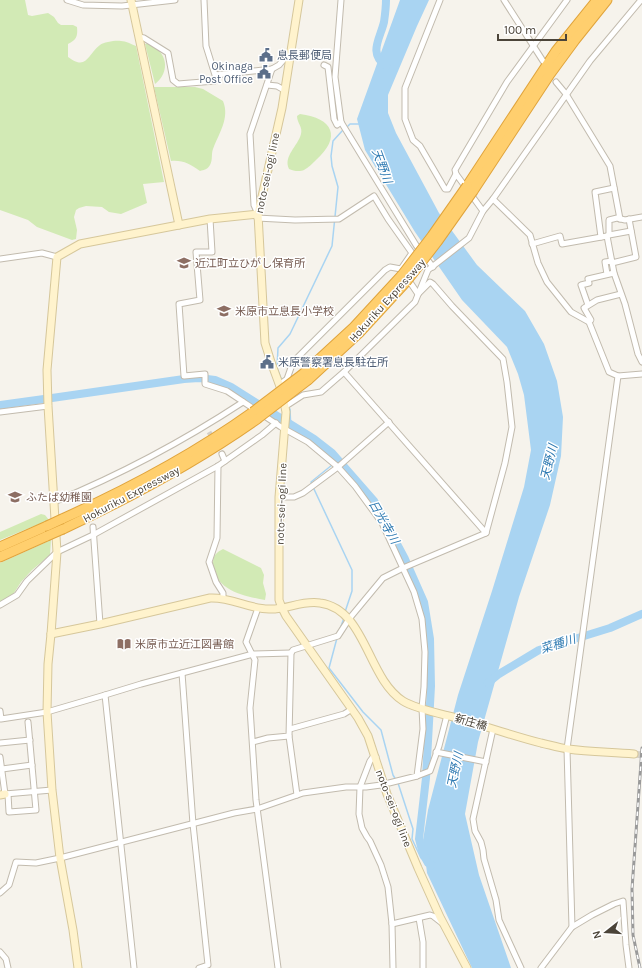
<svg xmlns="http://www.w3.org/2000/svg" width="642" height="968" font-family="Karla,'Noto Sans JP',sans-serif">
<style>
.green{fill:#d2eab5}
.water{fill:#a9d4f2}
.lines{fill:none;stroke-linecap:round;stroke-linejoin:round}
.stream{stroke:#a9d4f2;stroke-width:1.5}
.river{stroke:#a9d4f2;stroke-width:8}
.street-tunnel{stroke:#d4d0c8;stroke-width:5;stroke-dasharray:5 2.5;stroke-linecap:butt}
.secondary-tunnel{stroke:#d4d0c8;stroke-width:7;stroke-dasharray:7 3.5;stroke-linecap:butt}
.street-casing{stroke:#c2bbae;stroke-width:7}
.secondary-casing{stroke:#d6c79b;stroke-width:9}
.highway-casing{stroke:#e0a43c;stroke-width:11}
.street{stroke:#fff;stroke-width:5}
.secondary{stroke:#fff3cd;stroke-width:7}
.highway{stroke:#ffcf6e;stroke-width:9}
.rail-casing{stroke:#9a9a9a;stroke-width:3}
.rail{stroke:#fff;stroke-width:1.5;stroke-dasharray:4.5;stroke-linecap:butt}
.highway-bridge-casing{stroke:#e0a43c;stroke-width:11;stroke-linecap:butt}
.highway-bridge{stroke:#ffcf6e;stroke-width:9}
.labels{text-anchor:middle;stroke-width:3;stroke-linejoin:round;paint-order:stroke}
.service-label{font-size:11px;fill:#4e5e75;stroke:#fff;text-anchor:start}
.street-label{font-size:11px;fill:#4b4439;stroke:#fff}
.education-label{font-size:11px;fill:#785e54;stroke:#fff;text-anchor:start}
.water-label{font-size:12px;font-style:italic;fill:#2e7ab2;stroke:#fff}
</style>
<rect width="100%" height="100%" fill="#f6f3ec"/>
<!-- green -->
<g class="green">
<path d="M0 0H25L28 15 32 16 48 13 54 17 58 23 61 25H73L77 27C78 37 76 40 68 44V57C87 71 87 55 100 45 104 42 116 40 121 41 126 41 131 44 136 46L164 182 143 184 147 203 121 214 109 212 102 207 86 206 79 208 76 210 74 217 77 230 76 239 72 240 37 227 28 220 0 210Z"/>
<path d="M149 43C167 52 171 71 155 84L145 44Z"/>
<path d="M154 87H195L203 89 223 101C230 118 219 133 213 149 211 154 213 160 210 165 208 169 204 170 200 171 190 164 183 160 171 161Z"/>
<path d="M300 114C333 118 342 137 316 160 313 163 308 168 304 170 300 172 293 171 289 169 283 156 298 146 301 134 303 127 297 123 297 116Z"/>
<path d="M41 514 45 515 49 520 0 540V532Z"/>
<path d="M51 540 50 555 32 570 21 582 12 596 0 604V563Z"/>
<path d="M223 549 261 568 264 575 263 583 266 594 265 600C243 596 214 590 213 563 213 555 217 552 223 549Z"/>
</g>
<!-- water -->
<path class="water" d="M400 0H429L417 26 388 95V113L396 133 439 213 477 265 525 311 544 344 557 381 563 417 561 456 550 505 519 597 478 742 465 814 479 875 511 968H472L427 873 423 840 428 810 458 695 492 591 524 487 531 450 524 395 518 374 507 347 462 300 415 232 365 150 357 119Z"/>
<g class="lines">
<!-- stream -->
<g class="stream">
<path d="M348 126 350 124H359"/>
<path d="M282 381 277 368 278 348 290 334 332 246 338 187 332 166 331 156 333 141 342 131"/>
<path d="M290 409 291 431"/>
<path d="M312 484 311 482 332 465"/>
<path d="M313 487 352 570V591L345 612"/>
<path d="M340 629 344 618"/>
<path d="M337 638 329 668 363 712 381 730 393 775 396 780"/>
<path d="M398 783 413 829 412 839 421 858 426 862"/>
</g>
<!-- river -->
<g class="river">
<path d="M386 66C368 53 380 39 384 22 385 15 386 7 386 0"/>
<path d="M52 398 184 379 199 378 215 380 231 387 314 439 332 453 374 501 405 559 424 602 430 639 431 686 426 778 419 839 423 854 428 863 432 865"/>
<path d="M0 405 44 399"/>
<path d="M488 683 499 674 539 650 610 628 642 614"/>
</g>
<!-- street-tunnel -->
<g class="street-tunnel">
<path d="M209 432 222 454"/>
<path d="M90 495 91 506"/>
</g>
<!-- secondary-tunnel -->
<path class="secondary-tunnel" d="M634 754 642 755"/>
<!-- street casing -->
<g class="street-casing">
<g id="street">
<path d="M67 0 83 5 122 6 175 0"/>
<path d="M204 0 206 46 215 75 272 69"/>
<path d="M341 0 335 77 341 122 416 245 433 267"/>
<path d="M504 0 543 61"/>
<path d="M139 37 144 38 168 53 173 80 178 84 215 81 218 75"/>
<path d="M324 65 328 67 334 119 337 125 341 122"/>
<path d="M556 82 566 94 610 166 620 219"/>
<path d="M267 85 277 86 284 90"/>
<path d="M456 174 455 170 507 82 567 0"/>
<path d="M493 199 530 235 538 263 547 282 571 312 589 322 609 372 618 376 642 374"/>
<path d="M483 211 493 199 590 61 641 0"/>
<path d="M258 214 254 205 250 134 272 69 279 65 285 58 289 57"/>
<path d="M642 217 625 220 617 218 609 220V235L607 236 614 273 625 304 638 354 642 362"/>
<path d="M257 218 295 220 339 219 374 196 388 219 412 253 401 269"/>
<path d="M210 219 212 252H196L200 300 179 304 184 376 205 374V384L227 391 281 427 308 442 338 467 355 486 382 523 414 592 422 619 425 652 424 687 422 708 423 729 417 776 389 783"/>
<path d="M609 235 631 231"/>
<path d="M601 237 595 192 614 188"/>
<path d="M532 244 560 236 562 244 607 236"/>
<path d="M0 259 42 253 57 257"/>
<path d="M612 263 636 257 629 219"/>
<path d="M607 274 605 262 612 261"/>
<path d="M588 305 581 285 589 283 588 279 614 273"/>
<path d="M589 322 591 320 584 308 597 300 621 294"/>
<path d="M344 372 486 533"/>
<path d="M286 406 303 395 321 392 344 372 415 302 428 270 469 238 483 211 456 174 448 189H445L420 146 413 140 405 119V88L440 0"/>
<path d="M0 412 48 406"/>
<path d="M222 454 225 461"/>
<path d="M218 466 217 538 209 562 216 582 223 593V598"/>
<path d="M279 497H294L303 493 338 467 389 422"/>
<path d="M54 502C122 474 182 442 243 402"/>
<path d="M93 527 100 624"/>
<path d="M0 605 17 595 27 581 57 552 93 535 218 466 262 435 276 423"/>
<path d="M258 608 246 642 255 660 250 708 256 800 278 968"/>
<path d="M182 673 193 824 208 965 199 968"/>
<path d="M105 695 141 684 253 654 291 653"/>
<path d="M0 711 1 719 47 712 105 695 134 968"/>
<path d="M290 729 344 714 352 709"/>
<path d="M493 729 473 819 475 831 481 842 483 850 484 859 496 900 499 920 521 968"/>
<path d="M289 736 297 795"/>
<path d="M253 742 268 738 289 736 291 653 293 650 338 636 349 619 383 578 403 568 486 533 505 463 512 427 507 382 503 359 452 306 433 284 430 282 418 294 401 269 390 267 385 270 293 362 287 379 279 385"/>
<path d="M0 743 30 740"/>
<path d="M436 752 486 762"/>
<path d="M0 757 5 794 52 790"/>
<path d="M376 757H373L370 761 360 787 359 814 362 828 367 837 370 841 381 865 388 887 392 924 393 968"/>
<path d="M2 769 32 765"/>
<path d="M417 776 430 771 439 746 447 715"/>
<path d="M8 794 9 812 36 810 28 722"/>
<path d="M0 893 9 885 16 862 36 863 60 858 234 813 257 809 303 793 346 787H366L381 785"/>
<path d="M419 918 423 942V968"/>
<path d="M392 924 430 915 433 916 442 923"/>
<path d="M572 927 567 749 618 376"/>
<path d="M0 952 6 959 8 968"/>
<path d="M541 968 572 927 592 915 614 904 623 901 626 945 629 968"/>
</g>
</g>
<!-- secondary casing -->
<g class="secondary-casing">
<g id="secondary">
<path d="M131 0 179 225"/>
<path d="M299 0 282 108 258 214 265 343 271 362 282 392 286 412 279 497V600L282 608 286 616 358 718 368 736 387 794 418 868 440 917 467 968"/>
<path d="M51 634 100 624 210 598C232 597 248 609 269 609 286 610 302 600 320 603 366 609 367 678 403 701 416 709 442 714 457 718 485 726 513 736 541 743 550 745 559 748 568 749 590 752 612 752 634 754"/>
<path d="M0 795 5 794"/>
<path d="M78 968 73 930 60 858 52 790 47 712 48 664 51 634 57 552 48 406 47 370 57 257 80 244 210 219 258 214"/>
</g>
</g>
<!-- highway casing -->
<g class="highway-casing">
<g id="highway">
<path d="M467 186 556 51 597 0"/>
<path d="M473 191 550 74 575 40 607 0"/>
<path d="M303 374 354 327 402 275"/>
<path d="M308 380 359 333 406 282"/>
<path d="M62 519C129 489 193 455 253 412"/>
<path d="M63 529C131 497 196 462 257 419"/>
<path d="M0 547 47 526"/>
<path d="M0 557 47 536"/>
</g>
</g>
<!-- street -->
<use href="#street" class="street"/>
<!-- secondary -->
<use href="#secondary" class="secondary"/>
<!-- highway -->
<use href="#highway" class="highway"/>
<!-- rail casing -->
<g class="rail-casing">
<path id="rail" d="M640 968 633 935 632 889 642 748"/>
</g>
<!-- rail -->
<use href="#rail" class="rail"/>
<!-- highway-bridge casing -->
<g class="highway-bridge-casing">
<g id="highway-bridge">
<path d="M402 275 432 236 467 186"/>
<path d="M406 282 437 242 473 191"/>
<path d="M253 412 303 374"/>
<path d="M257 419 308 380"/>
<path d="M47 526 62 519"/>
<path d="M47 536 63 529"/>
</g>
</g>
<!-- highway-bridge -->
<use href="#highway-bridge" class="highway-bridge"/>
</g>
<!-- icons -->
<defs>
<g id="civic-bare" transform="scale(1.08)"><path d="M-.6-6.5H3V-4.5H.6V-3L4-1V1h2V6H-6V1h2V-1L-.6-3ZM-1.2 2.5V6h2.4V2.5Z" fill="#5c6f8a" stroke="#fff" stroke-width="2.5" paint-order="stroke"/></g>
<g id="school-bare" transform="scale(1.08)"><path d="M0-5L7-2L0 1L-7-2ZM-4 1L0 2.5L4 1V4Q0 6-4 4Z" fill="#8d6e63" stroke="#fff" stroke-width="2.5" paint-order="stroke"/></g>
<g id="library-bare" transform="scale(1.08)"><path d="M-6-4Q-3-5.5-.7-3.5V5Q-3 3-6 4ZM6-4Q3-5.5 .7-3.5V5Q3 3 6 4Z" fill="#8d6e63" stroke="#fff" stroke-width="2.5" paint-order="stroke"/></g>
</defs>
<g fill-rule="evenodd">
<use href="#civic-bare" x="266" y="55"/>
<use href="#civic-bare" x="264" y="72"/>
<use href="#school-bare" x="184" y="263"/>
<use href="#school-bare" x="224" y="311"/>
<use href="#civic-bare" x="267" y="362"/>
<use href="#school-bare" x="15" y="497"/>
<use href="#library-bare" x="124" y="644"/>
</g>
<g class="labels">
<!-- service labels -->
<g class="service-label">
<text x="277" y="59">息長郵便局</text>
<text x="253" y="70" text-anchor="end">Okinaga<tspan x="253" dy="13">Post Office</tspan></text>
<text x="278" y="366">米原警察署息長駐在所</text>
</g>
<!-- street labels -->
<g class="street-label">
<text transform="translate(267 173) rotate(-78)" y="4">noto-sei-ogi line</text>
<text transform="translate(387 300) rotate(-48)" y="4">Hokuriku Expressway</text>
<text transform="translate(131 494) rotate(-28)" y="4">Hokuriku Expressway</text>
<text transform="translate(281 504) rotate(-88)" y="4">noto-sei-ogi line</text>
<text transform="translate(471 722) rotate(16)" y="4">新庄橋</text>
<text transform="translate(394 808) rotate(69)" y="4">noto-sei-ogi line</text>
</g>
<!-- education labels -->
<g class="education-label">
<text x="195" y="267">近江町立ひがし保育所</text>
<text x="235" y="315">米原市立息長小学校</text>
<text x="26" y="501">ふたば幼稚園</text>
<text x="135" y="648">米原市立近江図書館</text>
</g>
<!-- water labels -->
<g class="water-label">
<text transform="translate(382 166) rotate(70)" y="4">天野川</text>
<text transform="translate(549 462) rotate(-76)" y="4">天野川</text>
<text transform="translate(384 522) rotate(60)" y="4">日光寺川</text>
<text transform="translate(558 644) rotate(-18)" y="4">菜種川</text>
<text transform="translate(455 770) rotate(-78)" y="4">天野川</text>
</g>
</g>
<!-- north arrow -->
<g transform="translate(606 932) rotate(253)" stroke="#ffffff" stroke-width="3" paint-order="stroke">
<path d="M0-3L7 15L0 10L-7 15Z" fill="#4b4439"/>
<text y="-6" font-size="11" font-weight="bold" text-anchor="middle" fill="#4b4439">N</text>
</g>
<!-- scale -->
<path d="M498 34v6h68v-6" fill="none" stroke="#4b4439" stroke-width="2"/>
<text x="504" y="34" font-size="12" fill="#4b4439" stroke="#ffffff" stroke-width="3" paint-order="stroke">100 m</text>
</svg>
